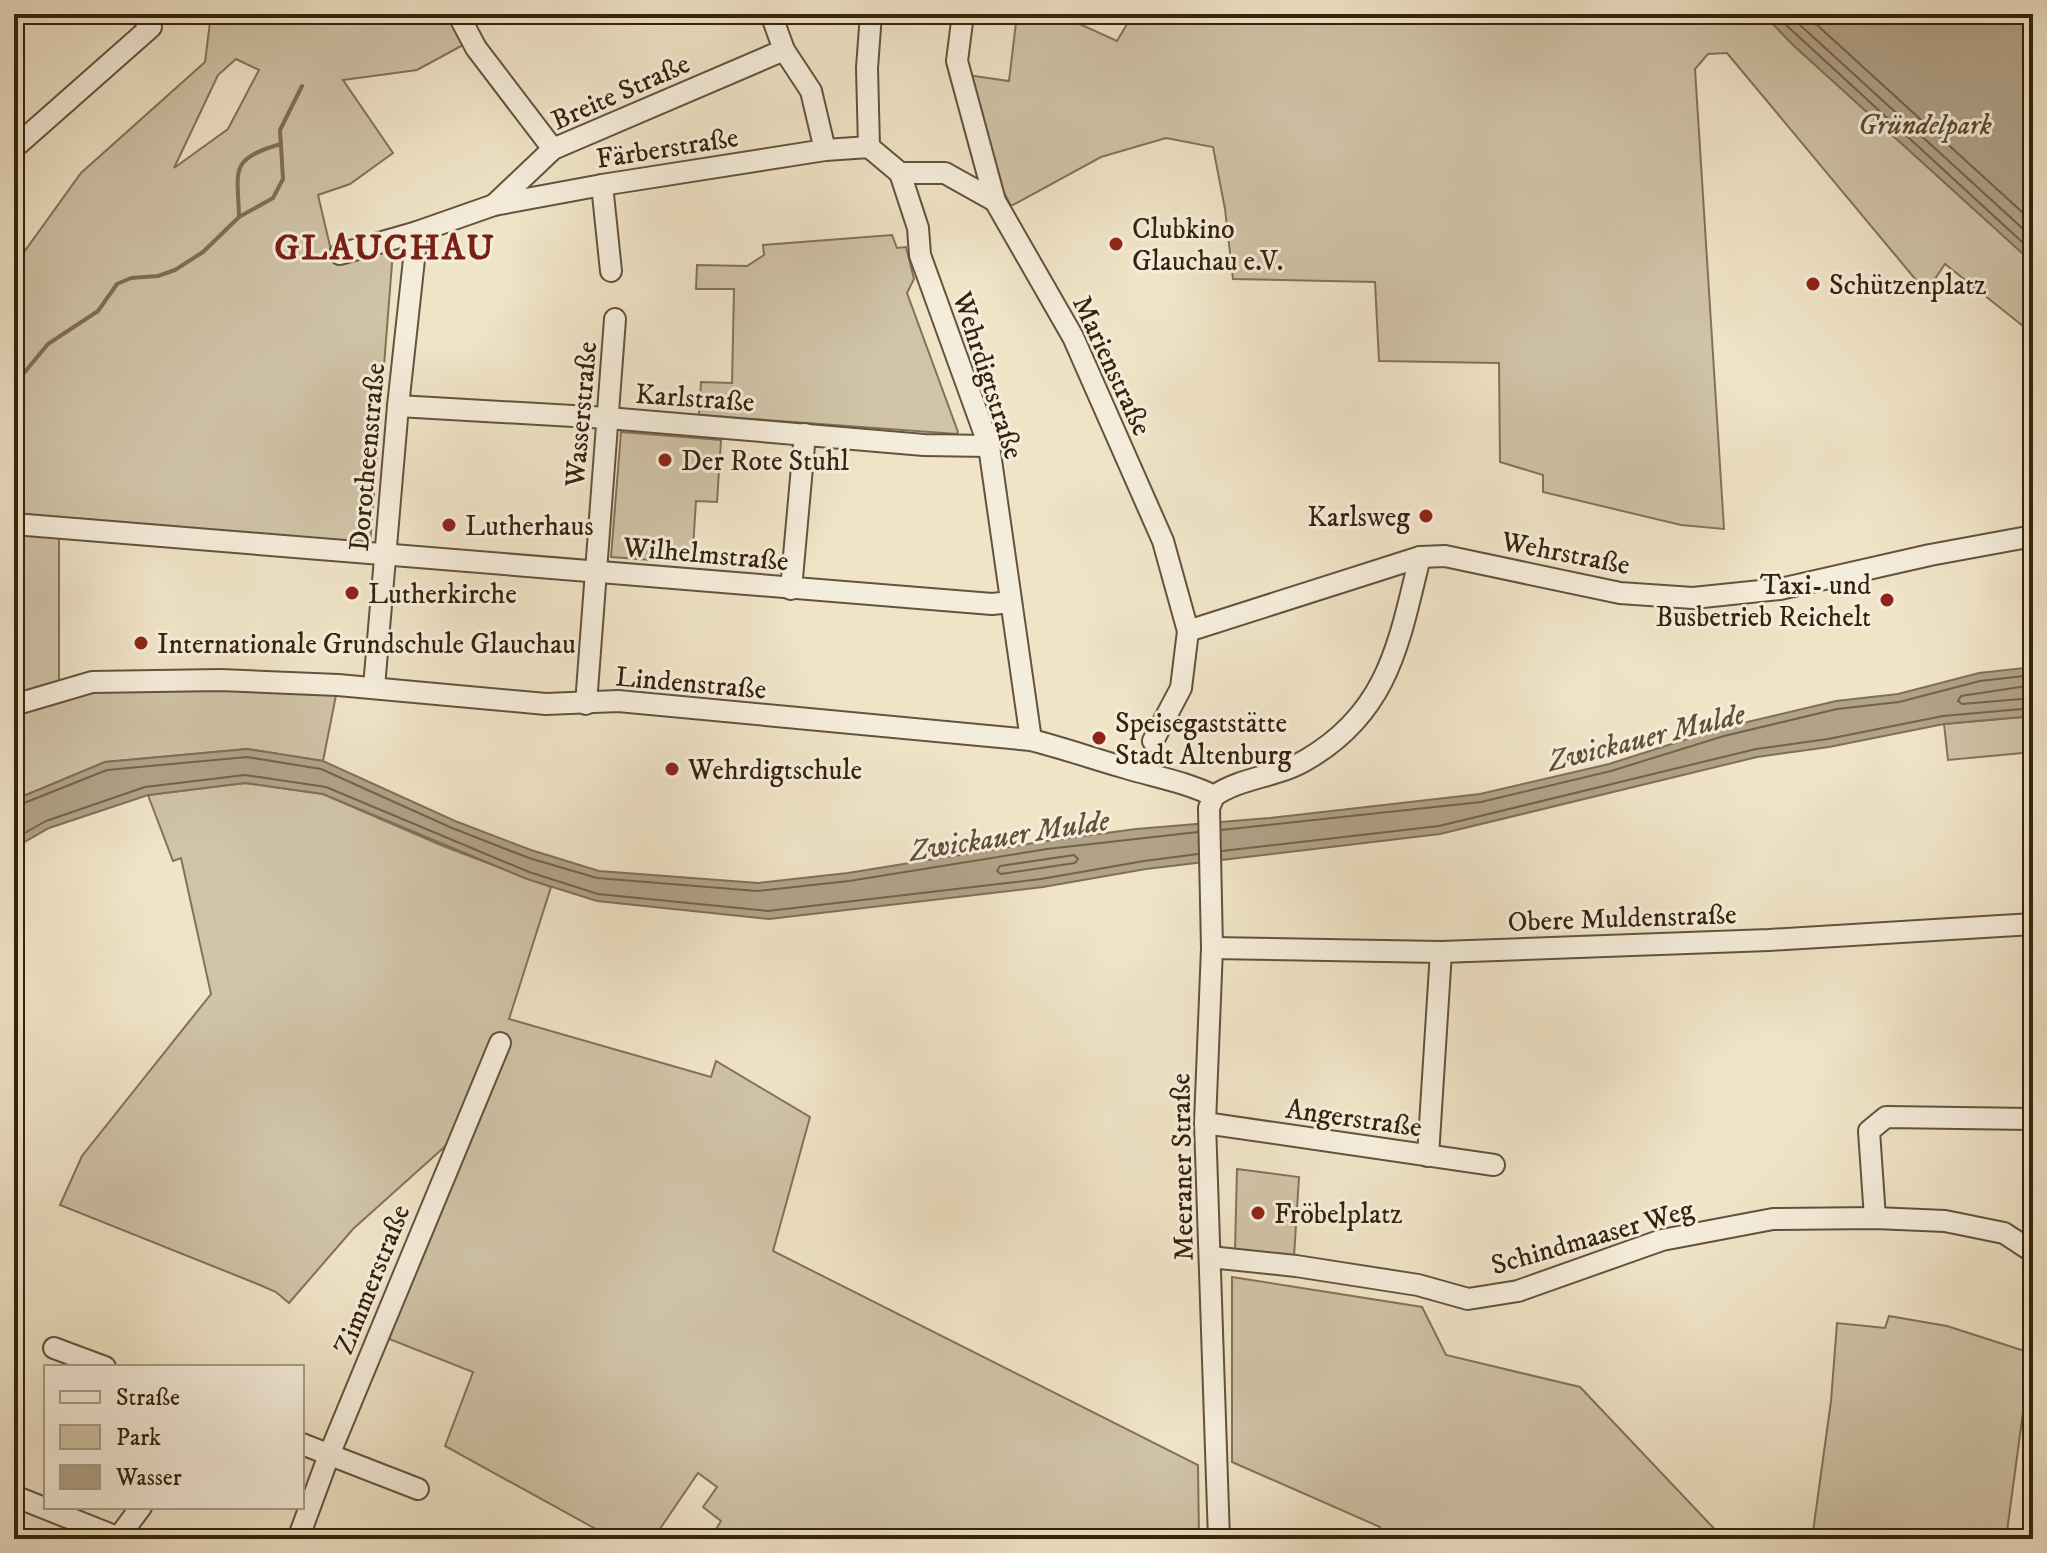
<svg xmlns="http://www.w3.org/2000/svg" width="2047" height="1553" font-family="'IM FELL DW Pica',serif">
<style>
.green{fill:#d0c3a7;stroke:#83725a;stroke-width:2;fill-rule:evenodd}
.water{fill:#b1a288;stroke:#806f57;stroke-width:2}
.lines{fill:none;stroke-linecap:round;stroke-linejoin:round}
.shore{stroke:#74624a;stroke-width:2}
.stream{stroke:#806f57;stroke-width:4}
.minor-casing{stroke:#64523c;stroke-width:24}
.minor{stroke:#f5eddb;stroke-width:20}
.poi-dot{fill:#8f2418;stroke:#f5eddb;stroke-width:3}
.labels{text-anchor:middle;stroke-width:6;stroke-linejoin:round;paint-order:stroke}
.street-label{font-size:28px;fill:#36220d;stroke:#f5eddb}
.park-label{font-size:28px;font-style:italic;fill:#5c4a34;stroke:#f5eddb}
.poi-label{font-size:28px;fill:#36220d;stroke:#f5eddb;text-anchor:start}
.water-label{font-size:30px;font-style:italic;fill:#614f38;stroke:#f5eddb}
.district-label{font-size:36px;font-weight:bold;letter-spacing:2px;fill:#7a1f14;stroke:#f5eddb}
</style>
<rect width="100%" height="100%" fill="#f0e4c7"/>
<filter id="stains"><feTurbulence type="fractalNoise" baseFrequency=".0025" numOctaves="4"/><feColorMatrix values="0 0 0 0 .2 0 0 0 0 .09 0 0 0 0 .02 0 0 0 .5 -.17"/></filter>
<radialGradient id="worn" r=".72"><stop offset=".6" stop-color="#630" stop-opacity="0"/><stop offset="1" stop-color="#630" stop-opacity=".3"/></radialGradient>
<!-- green -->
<g class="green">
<path d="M211 14H447L463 45 417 70 343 80 393 153 350 184 318 195 334 263 393 251 370 544 14 524V266L81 173 205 62ZM236 59 259 70 228 129 174 168 218 75Z"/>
<path d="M1017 14 1062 16 1117 41 1133 14H2033V334L1945 264 1926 292 1727 53 1708 54 1695 69 1724 529 1681 525 1543 492V475L1500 462 1499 363 1379 361 1375 282 1233 279 1225 209 1213 147 1166 138 1101 157 1011 206 1002 189 967 75 1009 81Z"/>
<path d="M892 235 897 248 906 247 914 279 907 293 958 432 957 434 699 415 701 382 732 383 734 289H696L697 265 747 266 764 255 763 245Z"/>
<path d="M621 432 721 440 717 502 696 501 692 563 611 557Z"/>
<path d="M14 532 59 535V685L14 699Z"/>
<path d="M338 685 323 761 247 749 105 762 14 800V705L59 690Z"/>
<path d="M2033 716V752L1948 760 1944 724Z"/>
<path d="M245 783 323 794 443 846 551 887 509 1019 711 1077 716 1061 810 1117 773 1251 1198 1465 1199 1539H710L721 1521 703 1507 717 1487 698 1473 653 1539H614L445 1446 473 1372 379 1335 460 1133 353 1229 289 1303 276 1292 260 1285 60 1205 82 1156 211 994 181 858 173 861 148 795Z"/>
<path d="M1237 1169 1299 1177 1294 1256 1235 1250Z"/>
<path d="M1232 1277 1422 1307 1446 1355 1580 1387 1724 1539H1383L1380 1527 1232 1462Z"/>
<path d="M1889 1316 1947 1326 2031 1353 2006 1539H1812L1831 1401 1837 1323 1885 1328Z"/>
</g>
<!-- water -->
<g class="water">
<path d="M1763 14H2033V263L1793 45Z"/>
<path d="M2033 667V716L1944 724 1829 747 1757 757 1440 834 1146 869 1043 887 769 919 597 901 527 879 323 794 245 783 148 795 49 828 14 848V800L105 762 247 749 323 761 455 821 531 850 599 871 758 883 848 873 1046 841 1136 829 1269 818 1480 794 1609 764 1722 728 1836 701 1898 694 1979 673Z"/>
</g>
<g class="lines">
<!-- shore -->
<g class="shore">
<path d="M1774 14 2033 252"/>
<path d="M1788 14 2033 238"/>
<path d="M1805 14 2033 222"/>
<path d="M2033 685 1961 696 1958 701 1962 704 2033 698"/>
<path d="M14 807 107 770 247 757 321 769 452 828 529 858 597 878 757 891 849 881 1047 849 1198 832"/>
<path d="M1221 830 1481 802 1611 771 1724 736 1837 709 1899 702 1980 681 2033 675"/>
<path d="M14 839 46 821 145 787 245 775 326 787 529 872 598 894 768 911 1041 879 1144 861 1198 854"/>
<path d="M1222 851 1439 826 1756 749 1828 739 1943 716 2033 708"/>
<path d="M1074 855 1078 859 1075 863 1001 874 997 871 1000 866Z"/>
</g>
<!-- stream -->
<g class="stream">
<path d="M239 217C238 170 228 159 281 144"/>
<path d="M14 385 48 344 98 311 117 284 131 278 158 276 175 270 203 252 239 217 273 198 283 179 280 130 302 86"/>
</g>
<!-- minor casing -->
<g class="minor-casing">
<g id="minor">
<path d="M458 14 476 48 553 149"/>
<path d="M771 14 784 50 811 91 825 150"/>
<path d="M963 14 957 61 995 201 1073 337 1163 541 1188 631 1181 688 1153 741"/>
<path d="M869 147 867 68 871 14"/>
<path d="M14 148 151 27 140 14"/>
<path d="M900 173 918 228 920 255 989 446 1031 740"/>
<path d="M602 185 611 271"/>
<path d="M494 205 553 149 784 50"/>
<path d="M340 254 417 232 494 205 602 185 825 150 869 147 900 173H945L995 201"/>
<path d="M398 406 608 418 924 445 989 446"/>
<path d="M14 524 992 604 1011 602"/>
<path d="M791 589 805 434"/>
<path d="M1188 631 1420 557 1445 556 1620 593 1693 598 1780 589 1930 555 2033 536"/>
<path d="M374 687 398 406 417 232"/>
<path d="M586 704 615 319"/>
<path d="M14 705 92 682 221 680 338 685 546 704 618 701 1031 740C1063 748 1094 759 1126 768 1156 777 1186 782 1214 796"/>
<path d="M1214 796 1209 808 1212 948 1205 1123 1219 1539"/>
<path d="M1214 796C1241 777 1278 777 1306 760 1389 712 1399 642 1420 557"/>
<path d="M1212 948 1441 952 1769 940 2033 924"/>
<path d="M1205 1123 1494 1165"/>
<path d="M1428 1156 1441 952"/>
<path d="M1875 1218 1869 1131 1886 1117 2033 1119"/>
<path d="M1210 1257 1296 1266 1418 1285 1468 1299 1518 1291 1662 1240 1773 1219 1875 1218 1945 1221 2004 1233 2033 1252"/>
<path d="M54 1348 105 1367"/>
<path d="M302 1444 418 1489"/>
<path d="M14 1496 122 1539"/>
<path d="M118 1538 141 1507"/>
<path d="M298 1539 329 1455 500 1043"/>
</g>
</g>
<!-- minor -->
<use href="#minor" class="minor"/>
</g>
<!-- markers -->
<g class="poi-dot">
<circle cx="1116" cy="244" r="8"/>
<circle cx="1813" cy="284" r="8"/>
<circle cx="665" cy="460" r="8"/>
<circle cx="1426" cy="516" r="8"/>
<circle cx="449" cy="525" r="8"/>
<circle cx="352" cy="593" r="8"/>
<circle cx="1887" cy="600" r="8"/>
<circle cx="141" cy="643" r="8"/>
<circle cx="1099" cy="738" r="8"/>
<circle cx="672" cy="769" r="8"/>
<circle cx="1258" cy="1213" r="8"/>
</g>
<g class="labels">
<!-- street labels -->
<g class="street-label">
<text transform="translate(620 91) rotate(-24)" y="10">Breite Straße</text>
<text transform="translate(667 147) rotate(-9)" y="10">Färberstraße</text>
<text transform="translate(1113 365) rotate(65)" y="10">Marienstraße</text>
<text transform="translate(989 375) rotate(72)" y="10">Wehrdigtstraße</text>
<text transform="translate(695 397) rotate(4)" y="10">Karlstraße</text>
<text transform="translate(580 414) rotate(-85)" y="10">Wasserstraße</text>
<text transform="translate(366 457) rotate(-85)" y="10">Dorotheenstraße</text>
<text transform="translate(1566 552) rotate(11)" y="10">Wehrstraße</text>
<text transform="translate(706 553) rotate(5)" y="10">Wilhelmstraße</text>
<text transform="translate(691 682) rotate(5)" y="10">Lindenstraße</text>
<text transform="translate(1622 917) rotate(-2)" y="10">Obere Muldenstraße</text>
<text transform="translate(1354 1117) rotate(8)" y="10">Angerstraße</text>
<text transform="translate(1181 1167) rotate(-91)" y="10">Meeraner Straße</text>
<text transform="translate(1592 1236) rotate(-16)" y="10">Schindmaaser Weg</text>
<text transform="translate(371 1279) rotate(-68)" y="10">Zimmerstraße</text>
</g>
<!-- park labels -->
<g class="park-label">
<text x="1925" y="134">Gründelpark</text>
</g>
<!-- poi labels -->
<g class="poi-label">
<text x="1132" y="238">Clubkino<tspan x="1132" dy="32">Glauchau e.V.</tspan></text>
<text x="1829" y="294">Schützenplatz</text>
<text x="681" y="470">Der Rote Stuhl</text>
<text x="1410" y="526" text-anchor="end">Karlsweg</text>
<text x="465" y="535">Lutherhaus</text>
<text x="1871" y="594" text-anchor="end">Taxi- und<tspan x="1871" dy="32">Busbetrieb Reichelt</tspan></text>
<text x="368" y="603">Lutherkirche</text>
<text x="157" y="653">Internationale Grundschule Glauchau</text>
<text x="1115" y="732">Speisegaststätte<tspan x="1115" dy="32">Stadt Altenburg</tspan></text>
<text x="688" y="779">Wehrdigtschule</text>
<text x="1274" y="1223">Fröbelplatz</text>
</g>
<!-- water labels -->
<g class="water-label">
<text transform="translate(1646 737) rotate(-14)" y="10">Zwickauer Mulde</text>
<text transform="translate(1009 835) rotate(-9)" y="10">Zwickauer Mulde</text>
</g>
<!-- district labels -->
<g class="district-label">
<text x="385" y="259">GLAUCHAU</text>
</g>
</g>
<!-- margin -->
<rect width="2047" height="1553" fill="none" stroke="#f0e4c7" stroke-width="48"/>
<rect x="16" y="16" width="2015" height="1521" fill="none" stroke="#36220d" stroke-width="4"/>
<rect x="24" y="24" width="1999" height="1505" fill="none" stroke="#36220d" stroke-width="2"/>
<!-- legend -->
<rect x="44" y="1365" width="260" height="144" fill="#f5eddb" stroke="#a99c89" stroke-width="2"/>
<rect x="60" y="1391" width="40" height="12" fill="#f5eddb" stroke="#a99c89" stroke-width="2"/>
<text x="116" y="1405" font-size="24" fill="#36220d">Straße</text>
<rect x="60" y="1425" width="40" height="24" fill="#d0c3a7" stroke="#a99c89" stroke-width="2"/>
<text x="116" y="1445" font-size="24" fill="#36220d">Park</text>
<rect x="60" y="1465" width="40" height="24" fill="#b1a288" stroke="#a99c89" stroke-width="2"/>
<text x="116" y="1485" font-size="24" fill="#36220d">Wasser</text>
<rect width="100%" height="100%" filter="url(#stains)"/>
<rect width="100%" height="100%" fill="url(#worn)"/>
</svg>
